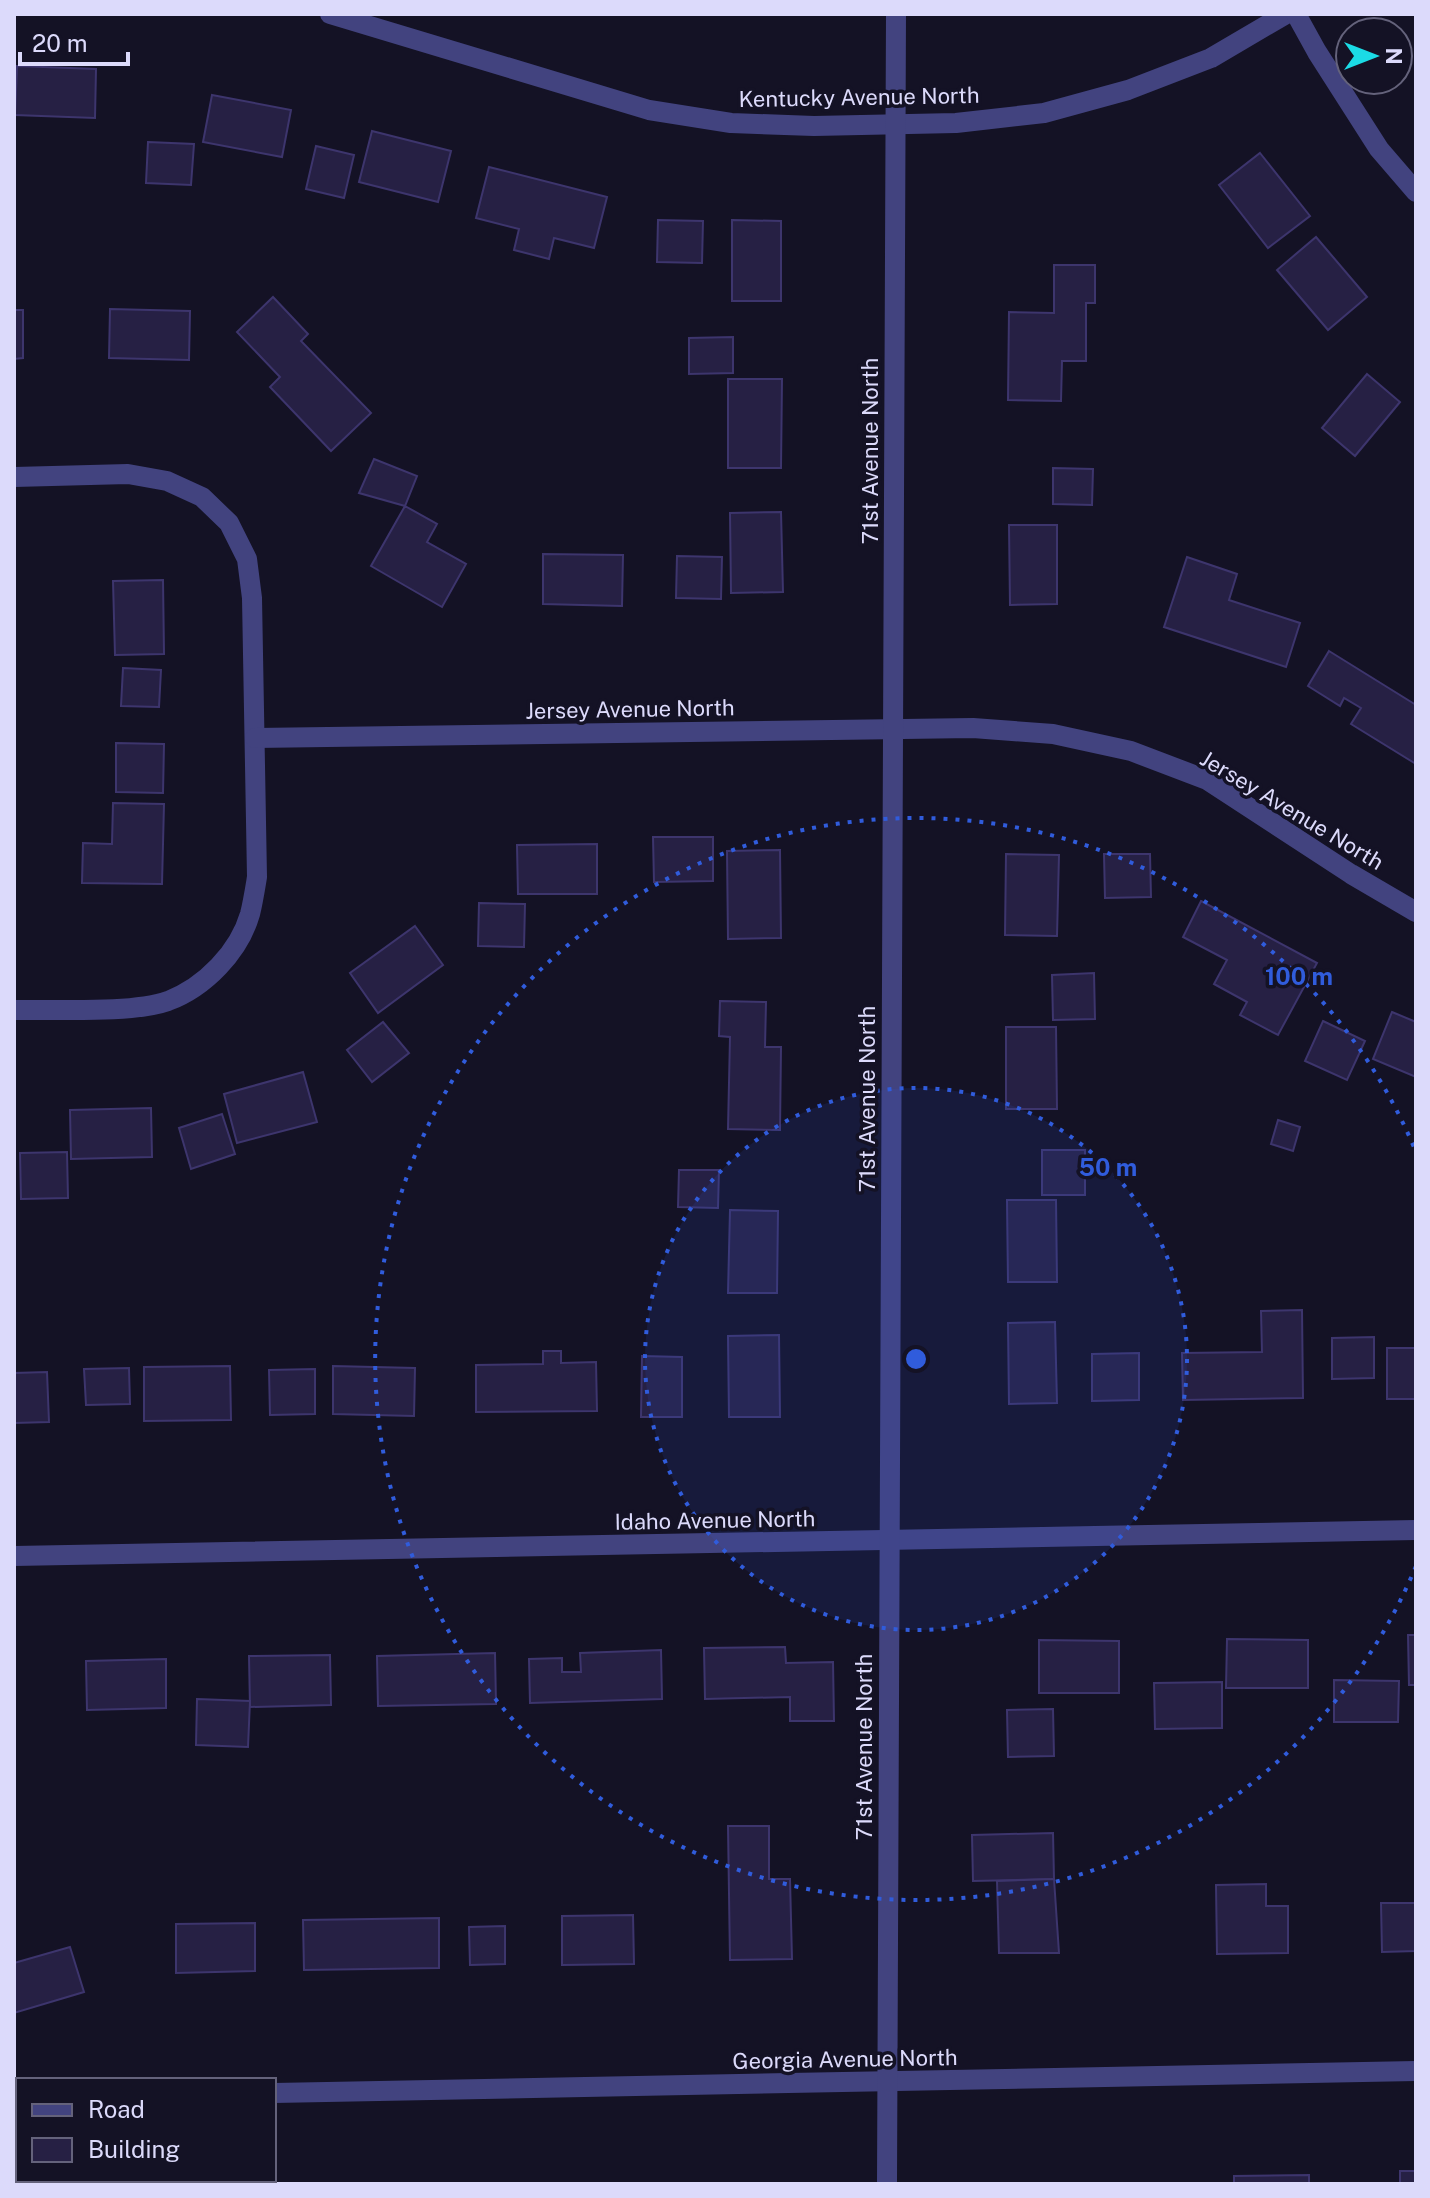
<svg xmlns="http://www.w3.org/2000/svg" width="1430" height="2198" font-family="'Public Sans',sans-serif">
<style>
.building{fill:#262044;stroke:#3d356d;stroke-width:2}
.lines{fill:none;stroke-linecap:round;stroke-linejoin:round}
.minor{stroke:#42437f;stroke-width:20}
.ring{fill:none;stroke:#305cdc;stroke-width:4;stroke-dasharray:4 8}
.labels{text-anchor:middle;stroke-width:7;stroke-linejoin:round;paint-order:stroke}
.street-label{font-size:22px;fill:#dcdafb;stroke:#141225}
.centre{fill:#305cdc;stroke:#141225;stroke-width:4}
.ring-label{font-size:24px;text-anchor:middle;font-weight:bold;fill:#305cdc;stroke:#141225;stroke-width:7;stroke-linejoin:round;paint-order:stroke}
</style>
<rect width="100%" height="100%" fill="#141225"/>
<!-- building -->
<g class="building">
<path d="M17 66 96 69 95 118 15 115Z"/>
<path d="M212 95 291 110 282 157 203 142Z"/>
<path d="M372 131 451 151 438 202 359 182Z"/>
<path d="M148 142 194 144 191 185 146 183Z"/>
<path d="M316 146 354 155 344 198 306 189Z"/>
<path d="M1260 153 1310 216 1268 248 1219 185Z"/>
<path d="M489 167 607 197 594 248 554 238 549 259 514 250 519 229 476 218Z"/>
<path d="M658 220 703 221 702 263 657 262Z"/>
<path d="M732 220 781 221V301H732Z"/>
<path d="M1316 237 1367 297 1328 330 1277 270Z"/>
<path d="M1054 265H1095V303H1086V361H1062L1061 401 1008 400 1009 312 1054 313Z"/>
<path d="M273 297 308 334 301 341 371 413 331 451 270 387 280 377 237 332Z"/>
<path d="M110 309 190 311 189 360 109 358Z"/>
<path d="M14 310H23V358L14 359Z"/>
<path d="M733 337V373L689 374V338Z"/>
<path d="M1367 374 1400 402 1355 456 1322 428Z"/>
<path d="M728 379H782L781 468H728Z"/>
<path d="M374 459 417 476 405 506 359 493Z"/>
<path d="M1053 468 1093 469 1092 505 1053 504Z"/>
<path d="M405 506 437 524 427 542 466 564 442 607 371 566Z"/>
<path d="M781 512 783 592 731 593 730 513Z"/>
<path d="M1009 525H1057V604L1010 605Z"/>
<path d="M543 554 623 555 622 606 543 604Z"/>
<path d="M677 556 722 557 721 599 676 598Z"/>
<path d="M1187 557 1237 574 1229 600 1300 623 1286 667 1164 627Z"/>
<path d="M163 580 164 654 115 655 113 581Z"/>
<path d="M1329 651 1416 705V764L1351 724 1361 708 1344 698 1340 706 1308 686Z"/>
<path d="M123 668 161 670 159 707 121 706Z"/>
<path d="M116 743 164 744 163 793 116 792Z"/>
<path d="M113 803 164 804 162 884 82 883 83 843 112 844Z"/>
<path d="M653 837H713V881L654 882Z"/>
<path d="M597 844V894H518L517 845Z"/>
<path d="M780 850 781 938 728 939 727 851Z"/>
<path d="M1006 854 1059 855 1057 936 1005 935Z"/>
<path d="M1104 854H1150L1151 897 1105 898Z"/>
<path d="M1201 901 1317 963 1278 1035 1240 1015 1247 1002 1214 984 1227 960 1183 937Z"/>
<path d="M479 903 525 904 524 947 478 946Z"/>
<path d="M415 926 443 965 378 1013 350 973Z"/>
<path d="M1094 973 1095 1019 1053 1020 1052 975Z"/>
<path d="M720 1001 766 1002 765 1047H781L780 1130 728 1129 730 1037 719 1036Z"/>
<path d="M1392 1012 1416 1022V1077L1373 1059Z"/>
<path d="M1323 1021 1365 1041 1347 1080 1305 1061Z"/>
<path d="M383 1022 409 1053 372 1082 347 1050Z"/>
<path d="M1006 1027H1056L1057 1109H1006Z"/>
<path d="M303 1072 317 1122 237 1143 224 1094Z"/>
<path d="M151 1108 152 1157 71 1159 70 1110Z"/>
<path d="M222 1114 235 1154 191 1169 179 1128Z"/>
<path d="M1278 1120 1300 1127 1293 1151 1271 1144Z"/>
<rect x="1042" y="1150" width="43" height="45"/>
<path d="M67 1152 68 1198 21 1199 20 1153Z"/>
<path d="M679 1170H719L718 1208 678 1207Z"/>
<path d="M1007 1200H1056L1057 1282H1008Z"/>
<path d="M730 1210 778 1211 777 1293H728Z"/>
<path d="M1302 1310 1303 1398 1183 1400 1182 1353 1262 1352 1261 1311Z"/>
<path d="M1055 1322 1057 1403 1009 1404 1008 1323Z"/>
<path d="M779 1335 780 1417H729L728 1336Z"/>
<path d="M1374 1337V1378L1332 1379V1338Z"/>
<rect x="1387" y="1348" width="29" height="51"/>
<path d="M543 1351H561V1363L596 1362 597 1411 476 1412V1365L543 1364Z"/>
<path d="M1139 1353V1400L1092 1401V1354Z"/>
<path d="M642 1356 682 1357V1417H641Z"/>
<path d="M230 1366 231 1420 144 1421V1367Z"/>
<path d="M333 1366 415 1368 414 1416 333 1414Z"/>
<path d="M129 1368 130 1404 86 1405 84 1369Z"/>
<path d="M315 1369V1414L270 1415 269 1370Z"/>
<path d="M47 1372 49 1422 14 1423V1373Z"/>
<path d="M1408 1635H1416V1685H1409Z"/>
<path d="M1227 1639 1308 1640V1688H1226Z"/>
<path d="M1039 1640 1119 1641V1693H1039Z"/>
<path d="M785 1647 786 1663 833 1662 834 1721H790V1697L705 1699 704 1648Z"/>
<path d="M661 1650 662 1699 530 1703 529 1659 562 1658V1672H581L580 1653Z"/>
<path d="M495 1653 496 1704 378 1706 377 1656Z"/>
<path d="M330 1655 331 1705 250 1707 249 1656Z"/>
<path d="M166 1659V1708L87 1710 86 1661Z"/>
<path d="M1334 1680 1399 1681 1398 1722H1334Z"/>
<path d="M1222 1682V1728L1155 1729 1154 1683Z"/>
<path d="M197 1699 250 1701 248 1747 196 1745Z"/>
<path d="M1053 1709 1054 1756 1008 1757 1007 1710Z"/>
<path d="M728 1826H769V1879H790L792 1959 730 1960Z"/>
<path d="M1053 1833 1054 1879 973 1881 972 1835Z"/>
<path d="M1054 1879 1059 1953H999L997 1881Z"/>
<path d="M1266 1884V1906H1288V1953L1217 1954 1216 1885Z"/>
<path d="M1381 1903H1416V1951L1382 1952Z"/>
<path d="M633 1915 634 1964 562 1965V1916Z"/>
<path d="M439 1918V1968L304 1970 303 1920Z"/>
<path d="M255 1923V1971L176 1973V1924Z"/>
<path d="M505 1926V1964L470 1965 469 1927Z"/>
<path d="M70 1947 84 1992 14 2013V1963Z"/>
<rect x="1400" y="2171" width="16" height="13"/>
<path d="M1309 2175V2184H1234V2176Z"/>
</g>
<g class="lines">
<!-- minor -->
<g class="minor">
<path d="M330 14 649 110 731 123 814 126 956 123 1044 113 1128 90 1211 58 1286 14"/>
<path d="M1296 14 1317 52 1379 149 1416 192"/>
<path d="M14 477 128 474 167 481 202 497 229 523 247 559 252 598 257 877C255 889 253 902 250 914 239 952 205 987 168 1001 131 1014 55 1009 14 1010"/>
<path d="M255 738 973 728 1053 734 1131 751 1207 780 1351 874 1416 912"/>
<path d="M14 1556 1416 1530"/>
<path d="M274 2093 1416 2071"/>
<path d="M14 2143 18 2142"/>
<path d="M887 2184 896 14"/>
</g>
</g>
<!-- distance rings -->
<circle cx="916" cy="1359" r="271" fill="#305cdc" fill-opacity=".12"/>
<g class="ring">
<circle cx="916" cy="1359" r="271"/>
<path d="M1416 1566A541 541 0 1 1 1416 1152"/>
</g>
<g class="labels">
<!-- street labels -->
<g class="street-label">
<text transform="translate(859 97) rotate(-1)" y="8">Kentucky Avenue North</text>
<text transform="translate(870 451) rotate(-90)" y="8">71st Avenue North</text>
<text transform="translate(630 709) rotate(-1)" y="8">Jersey Avenue North</text>
<text transform="translate(1292 810) rotate(31)" y="8">Jersey Avenue North</text>
<text transform="translate(867 1099) rotate(-90)" y="8">71st Avenue North</text>
<text transform="translate(715 1520) rotate(-1)" y="8">Idaho Avenue North</text>
<text transform="translate(864 1747) rotate(-90)" y="8">71st Avenue North</text>
<text transform="translate(845 2059) rotate(-1)" y="8">Georgia Avenue North</text>
</g>
</g>
<circle cx="916" cy="1359" r="12" class="centre"/>
<g class="ring-label">
<text x="1299" y="985">100 m</text>
<text x="1108" y="1176">50 m</text>
</g>
<!-- border -->
<rect width="1430" height="2198" fill="none" stroke="#dcdafb" stroke-width="32"/>
<!-- legend -->
<rect x="16" y="2078" width="260" height="104" fill="#141225" stroke="#64627b" stroke-width="2"/>
<rect x="32" y="2104" width="40" height="12" fill="#42437f" stroke="#64627b" stroke-width="2"/>
<text x="88" y="2118" font-size="24" fill="#dcdafb">Road</text>
<rect x="32" y="2138" width="40" height="24" fill="#262044" stroke="#64627b" stroke-width="2"/>
<text x="88" y="2158" font-size="24" fill="#dcdafb">Building</text>
<!-- north arrow -->
<g transform="translate(1374 56) rotate(90)"><circle r="38" fill="#141225" stroke="#64627b" stroke-width="2"/>
<path d="M0-6L14 30L0 20L-14 30Z" fill="#1bdbe6"/>
<text y="-12" font-size="22" font-weight="bold" text-anchor="middle" fill="#dcdafb">N</text>
</g>
<!-- scale -->
<path d="M20 52v12h108v-12" fill="none" stroke="#dcdafb" stroke-width="4"/>
<text x="32" y="52" font-size="24" fill="#dcdafb" stroke="#141225" stroke-width="6" paint-order="stroke">20 m</text>
</svg>
